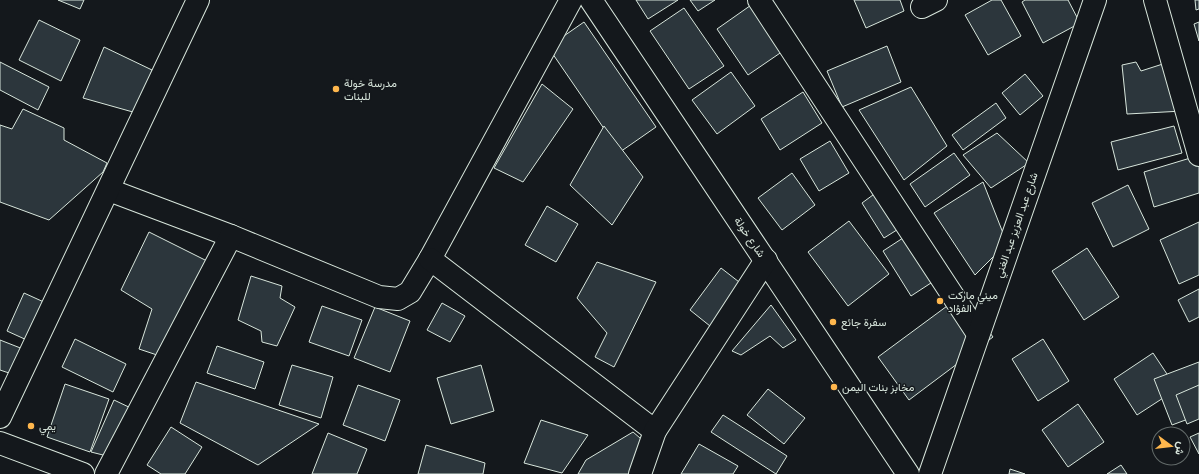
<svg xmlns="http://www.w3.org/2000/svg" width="1199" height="474" font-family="Karla,Vazirmatn,sans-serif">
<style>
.building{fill:#2c363c;stroke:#d8e6dc}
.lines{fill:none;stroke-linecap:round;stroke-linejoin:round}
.minor-casing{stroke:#d8e6dc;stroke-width:24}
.minor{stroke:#14181c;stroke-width:22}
.poi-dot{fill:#ffb74d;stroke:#14181c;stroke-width:1.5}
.labels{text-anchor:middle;stroke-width:3;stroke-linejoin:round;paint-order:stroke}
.poi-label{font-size:11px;fill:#d8e6dc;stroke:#14181c;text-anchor:start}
.street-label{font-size:11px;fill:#d8e6dc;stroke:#14181c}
</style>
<rect width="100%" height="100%" fill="#14181c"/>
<!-- building -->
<g class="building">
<path d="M58 0H84L80 9Z"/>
<path d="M636 0H678L648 19Z"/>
<path d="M690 0H715L698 11Z"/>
<path d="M854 0H900L904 11 866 28Z"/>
<path d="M992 0H1001L1021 36 988 55 965 15Z"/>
<path d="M1025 0H1068L1080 23 1043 43 1022 2Z"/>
<path d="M1195 0H1199V9L1196 10Z"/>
<path d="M754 3 786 49 748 75 717 29Z"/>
<path d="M684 8 724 66 689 89 650 31Z"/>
<path d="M39 20 80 40 61 81 19 60Z"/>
<path d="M584 22 656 127 620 152 548 47Z"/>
<path d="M1199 22V41L1194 24Z"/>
<path d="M887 46 901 82 842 107 827 71Z"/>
<path d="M104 47 152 70 140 114 83 98Z"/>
<path d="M0 62 49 87 38 110 0 90Z"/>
<path d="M1136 62 1141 71 1169 62 1183 111 1127 114 1122 65Z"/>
<path d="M731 72 755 106 717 134 692 100Z"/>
<path d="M1025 74 1043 96 1020 115 1002 93Z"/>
<path d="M542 84 573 109 523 182 494 168Z"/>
<path d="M911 87 947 146 904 180 859 110Z"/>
<path d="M803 92 822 123 780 150 761 119Z"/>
<path d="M996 103 1006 118 963 150 952 135Z"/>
<path d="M23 109 64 128V140L107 163 103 172 49 220 0 202V125L12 129Z"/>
<path d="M604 126 643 177 612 225 570 185Z"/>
<path d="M1174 126 1182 153 1118 170 1111 142Z"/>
<path d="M997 133 1029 163 991 188 963 155Z"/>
<path d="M830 141 849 173 819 191 800 159Z"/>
<path d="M954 153 970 175 925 207 910 184Z"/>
<path d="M1197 156 1199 163V193L1154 207 1144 172Z"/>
<path d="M792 173 815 205 782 230 758 198Z"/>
<path d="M983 182 1003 233 999 251 975 275 934 213Z"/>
<path d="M1128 185 1149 229 1113 247 1092 203Z"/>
<path d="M877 192 900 228 884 238 862 203Z"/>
<path d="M547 206 578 224 556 262 525 245Z"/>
<path d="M849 221 889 274 848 306 808 252Z"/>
<path d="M1199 222V275L1179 284 1160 240Z"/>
<path d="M149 232 207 261 160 356 139 349 152 309 121 290Z"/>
<path d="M906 236 934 281 911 296 883 251Z"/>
<path d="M1087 248 1119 297 1084 320 1052 271Z"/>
<path d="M597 262 656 282 614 367 595 357 607 333 577 298Z"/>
<path d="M721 268 752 292 720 334 690 310Z"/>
<path d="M251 276 282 286 280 298 295 307 277 346 262 342 261 331 238 320Z"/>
<path d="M1199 289V317L1189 322 1178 300Z"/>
<path d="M24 293 46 303 29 341 7 331Z"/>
<path d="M962 295 993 337 909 400 878 357Z"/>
<path d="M442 303 465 316 450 342 427 330Z"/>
<path d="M771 305 796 340 783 348 770 336 741 355 732 351Z"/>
<path d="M322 306 362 320 349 356 309 342Z"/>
<path d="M375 307 410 321 390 372 354 358Z"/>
<path d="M75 339 126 364 113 392 62 367Z"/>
<path d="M1043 339 1069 381 1038 401 1012 359Z"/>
<path d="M0 340 23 349 15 375 0 370Z"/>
<path d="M217 346 264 362 255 389 207 373Z"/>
<path d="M1153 353 1177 389 1137 415 1114 379Z"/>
<path d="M1199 362V415L1172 425 1154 379Z"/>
<path d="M292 365 333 377 321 418 279 405Z"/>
<path d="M481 365 494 411 451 424 437 378Z"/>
<path d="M196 382 319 424 258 465 180 423Z"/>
<path d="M65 384 109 399 90 452 47 437Z"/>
<path d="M358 385 400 400 385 441 343 425Z"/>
<path d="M1199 385V419L1187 424 1176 395Z"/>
<path d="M768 389 805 418 784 444 747 415Z"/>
<path d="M114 400 135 410 111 457 91 452Z"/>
<path d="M1078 404 1104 442 1068 467 1042 430Z"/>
<path d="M723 415 787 456 776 474 711 432Z"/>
<path d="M541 420 588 435 562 473 524 463Z"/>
<path d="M171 427 202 447 185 474H161L147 465Z"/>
<path d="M633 432 647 444 631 474H578L586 460Z"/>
<path d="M328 433 367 449 357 474H312Z"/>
<path d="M1199 433V454L1190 437Z"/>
<path d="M699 444 738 466 733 474H681Z"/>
<path d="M426 445 485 463 483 474H418Z"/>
<path d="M1121 465 1127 474H1107Z"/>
<path d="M1010 469 1025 474H1009Z"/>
</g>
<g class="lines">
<!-- minor casing -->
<g class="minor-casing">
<g id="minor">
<path d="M591 0 908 474"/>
<path d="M759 0 978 334"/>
<path d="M1155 0 1199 155"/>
<path d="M922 7 936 0"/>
<path d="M109 190 231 236 379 297 398 299 410 292 430 259 571 0"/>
<path d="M430 259 655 431"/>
<path d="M0 417 198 0"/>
<path d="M0 443 83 474"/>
<path d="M106 474 231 236"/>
<path d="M640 474 655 431 766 260"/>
<path d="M930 474 1095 0"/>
</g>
</g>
<!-- minor -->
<use href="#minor" class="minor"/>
</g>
<!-- markers -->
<g class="poi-dot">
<circle cx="336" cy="89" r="4"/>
<circle cx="940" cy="301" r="4"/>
<circle cx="833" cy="322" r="4"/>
<circle cx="834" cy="387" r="4"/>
<circle cx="31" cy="426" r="4"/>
</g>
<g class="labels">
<!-- poi labels -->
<g class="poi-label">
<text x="344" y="87">مدرسة خولة<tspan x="344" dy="13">للبنات</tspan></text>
<text x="948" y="299">ميني ماركت<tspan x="948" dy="13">الفؤاد</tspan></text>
<text x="841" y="326">سفرة جائع</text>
<text x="842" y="391">مخابز بنات اليمن</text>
<text x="39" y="430">يمي</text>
</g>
<!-- street labels -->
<g class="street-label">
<text transform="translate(1016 225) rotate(-71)" y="4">شارع عبد العزيز عبد الغني</text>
<text transform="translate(750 237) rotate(56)" y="4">شارع خولة</text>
</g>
</g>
<!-- north arrow -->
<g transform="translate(1171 446) rotate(105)"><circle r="19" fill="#14181c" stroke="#626a69"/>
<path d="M0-3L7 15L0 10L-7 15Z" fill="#ffb74d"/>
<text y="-6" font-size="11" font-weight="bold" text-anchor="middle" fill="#d8e6dc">ش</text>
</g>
</svg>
